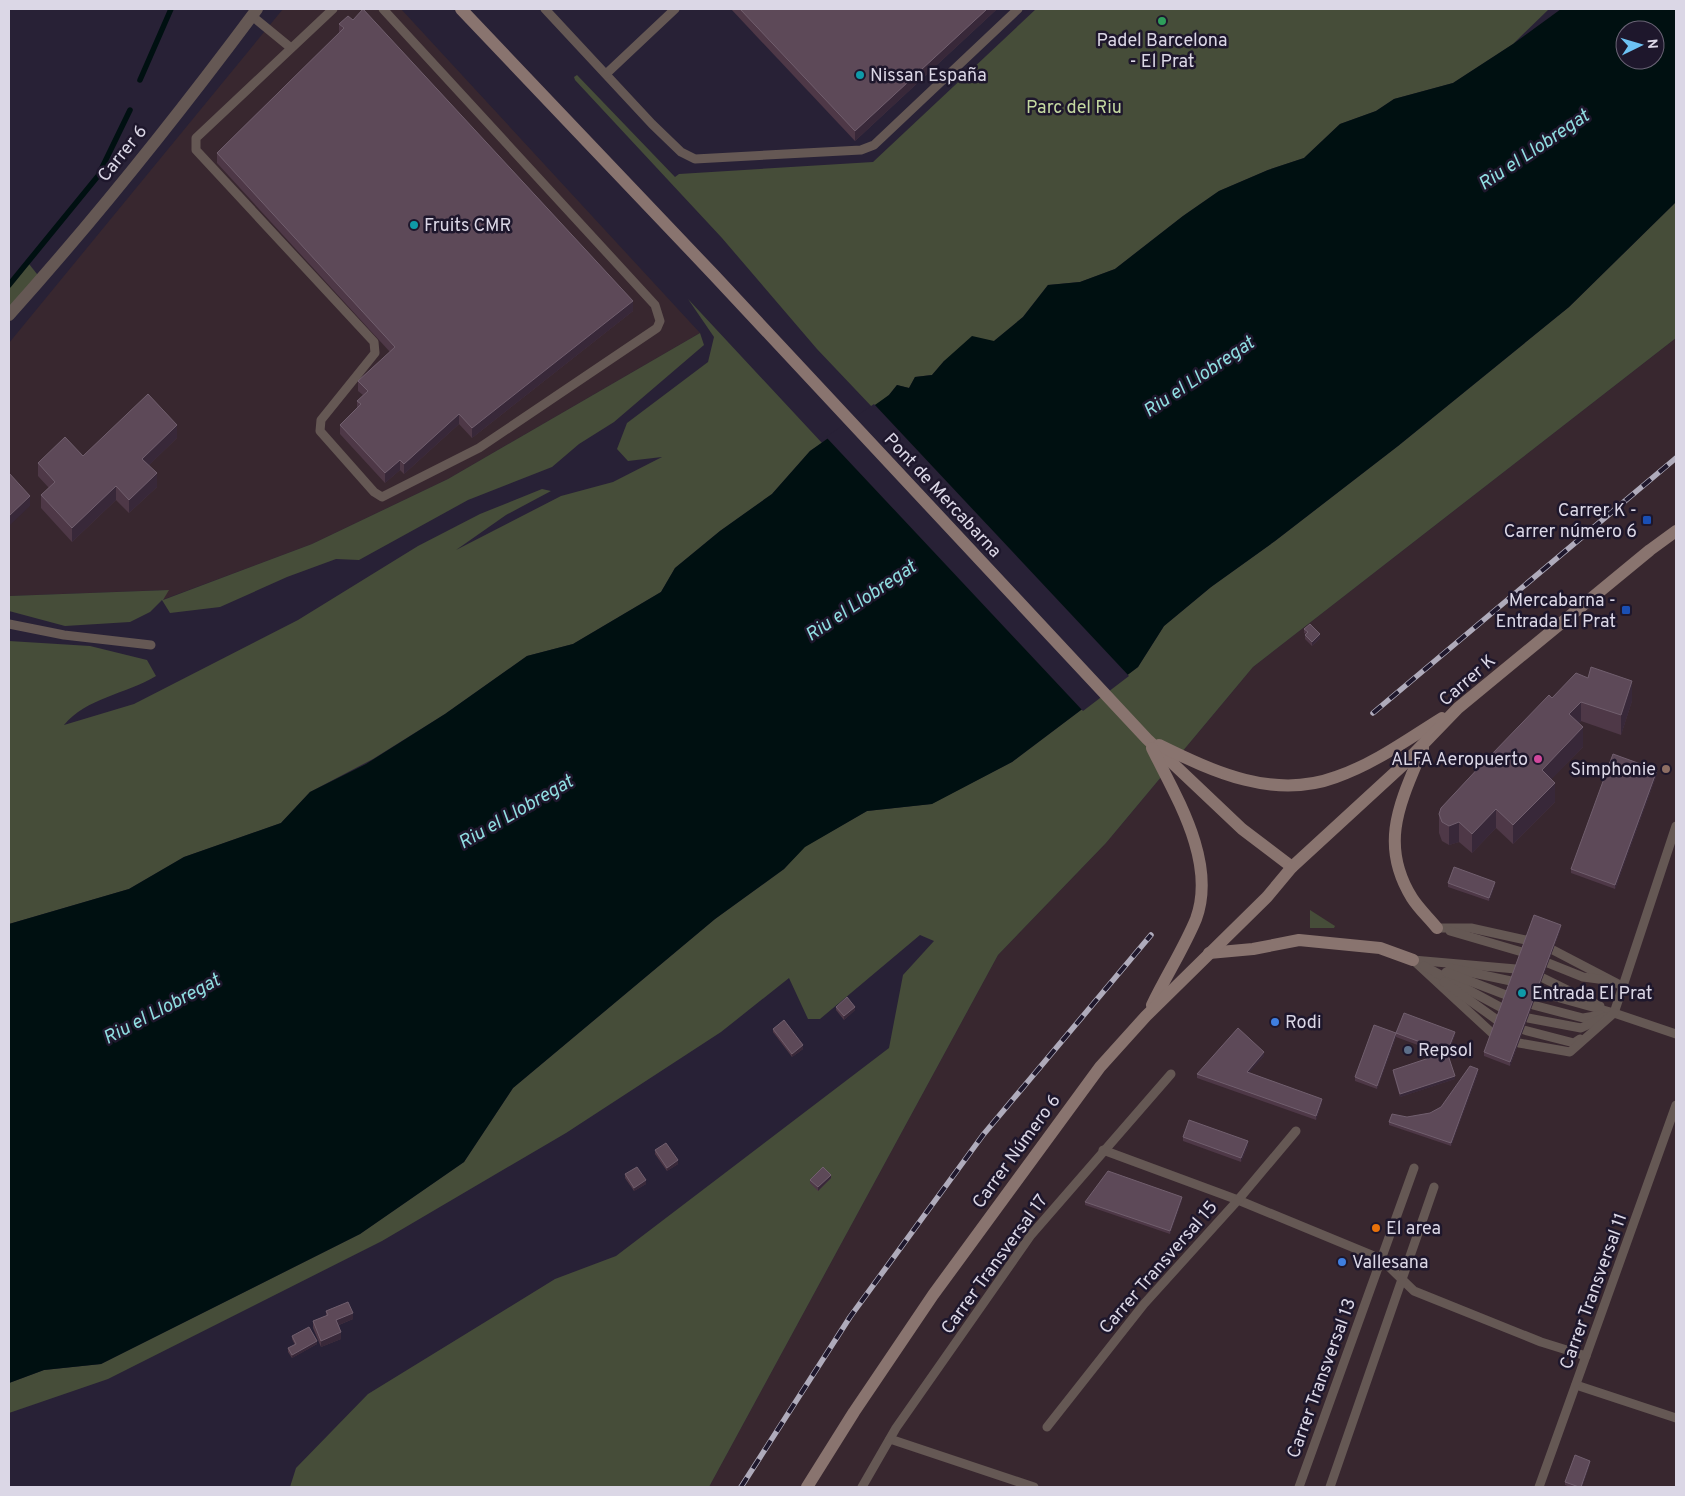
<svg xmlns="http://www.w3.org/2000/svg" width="1685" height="1496" font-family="Overpass,sans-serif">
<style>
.industrial{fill:#38272f}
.green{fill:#464d39}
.water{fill:#001011;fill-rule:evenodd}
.pier{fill:#282136}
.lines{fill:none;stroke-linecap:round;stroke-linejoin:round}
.stream{stroke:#001011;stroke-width:5.5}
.service{stroke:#655854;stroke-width:9}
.minor{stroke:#655854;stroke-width:12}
.secondary{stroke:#89746f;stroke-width:12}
.rail-casing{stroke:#afabbb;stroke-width:5.5}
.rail{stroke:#1e172c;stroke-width:4;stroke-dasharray:11;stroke-linecap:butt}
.wall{fill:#4e3847}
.shaded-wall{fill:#382839}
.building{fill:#5d4958;stroke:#715f6e}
.leisure-dot{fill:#2e9e5b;stroke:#1e172c;stroke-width:2}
.culture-dot{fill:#0f9aa8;stroke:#1e172c;stroke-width:2}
.transit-dot{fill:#1a4fb4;stroke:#1e172c;stroke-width:2}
.hotel-dot{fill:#d1479c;stroke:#1e172c;stroke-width:2}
.education-dot{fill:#8d6e63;stroke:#1e172c;stroke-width:2}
.shop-dot{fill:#3f7fe0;stroke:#1e172c;stroke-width:2}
.service-dot{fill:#5c6f8a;stroke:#1e172c;stroke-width:2}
.food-dot{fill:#e8710a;stroke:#1e172c;stroke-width:2}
.labels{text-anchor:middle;stroke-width:5;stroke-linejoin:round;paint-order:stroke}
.poi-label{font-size:18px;fill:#dbd7e6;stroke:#1e172c;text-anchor:start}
.park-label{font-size:18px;fill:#c4d9a1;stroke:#1e172c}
.street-label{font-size:18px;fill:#dbd7e6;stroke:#1e172c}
.water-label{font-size:19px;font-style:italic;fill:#90dee1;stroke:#1e172c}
</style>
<rect width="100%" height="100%" fill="#282136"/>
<!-- industrial -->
<g class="industrial">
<path d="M283 9H401L700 333 448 479 312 544 162 600 168 590 9 596V343Z"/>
<path d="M1676 338V1487H709L998 955 1106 843 1253 667Z"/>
</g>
<!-- green -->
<g class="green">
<path d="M1036 9H1549L1513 44 1453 83 1394 99 1376 111 1340 124 1304 158 1268 170 1219 191 1183 216 1115 269 1080 282 1048 285 1023 317 994 341 944 361 932 375 915 377 909 388 897 385 889 395 873 408 817 349 722 238 575 80 574 77 577 75 675 177 679 174 873 162Z"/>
<path d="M1676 202V338L1253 667 1106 843 998 955 709 1487H290L296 1468 368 1394 555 1279 616 1256 889 1048 903 975 934 941 920 935 820 1019H808L789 978 721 1032 566 1133 382 1241 108 1379 9 1413V1383L44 1370 101 1364 360 1234 464 1162 513 1088 715 919 784 869 804 847 867 811 931 804 1012 762 1138 667 1164 626 1211 587 1275 541 1398 446 1569 307Z"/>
<path d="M29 264 41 279 9 315V282Z"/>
<path d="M688 299 822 443 810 451 772 494 720 531 675 568 661 592 573 644 527 656 445 714 373 759 310 792 281 823 184 857 129 889 9 924V641L90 646 147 660 156 676C126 694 86 698 64 725L134 704 298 620 418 546 480 514 542 489 551 491 506 515 456 550 561 496 613 482 662 457 628 461 617 449 627 423 708 362 714 337Z"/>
<path d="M700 333 704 345 614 422 579 444 552 467 468 500 359 560 336 559 287 577 220 607 170 613 162 600 150 612 130 622 65 626 9 611V596L169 590 163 600 312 544 448 479Z"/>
<path d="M1310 910 1335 926 1334 928H1310Z"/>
</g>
<!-- water -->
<path class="water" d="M1561 9H1676V202L1569 307 1398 446 1275 541 1211 587 1164 626 1138 667 1012 762 932 804 867 811 805 847 784 869 715 919 513 1088 464 1162 360 1234 101 1364 44 1370 9 1383V924L129 889 184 857 281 823 310 792 366 764 445 714 527 656 573 644 661 592 675 568 720 531 772 494 810 451 889 395 897 385 909 388 915 377 932 375 944 361 972 336 994 341 1023 317 1048 285 1080 282 1115 269 1183 216 1219 191 1268 170 1304 158 1340 124 1376 111 1394 99 1453 83 1513 44ZM1625 30H1655V60H1625Z"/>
<!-- pier -->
<path class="pier" d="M874 404 1129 676 1083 711 826 437Z"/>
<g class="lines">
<!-- stream -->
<g class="stream">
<path d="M140 80 171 9"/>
<path d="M9 285 98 176 130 110"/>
</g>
<!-- service -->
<g class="service">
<path d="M333 9 196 138V150L374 342 375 353 321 420 320 431 374 492 382 497 479 448 657 328 660 321 655 305 383 9"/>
<path d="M545 9 652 124 681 152 695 159 861 150 874 145 1018 9"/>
<path d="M252 16 291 48"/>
<path d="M606 74 675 9"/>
<path d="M9 624 64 635 151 645"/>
<path d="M1437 928H1471L1526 940"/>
<path d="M1450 931 1522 952"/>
<path d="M1553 950 1622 986"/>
<path d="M1413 960 1492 1033"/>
<path d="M1413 960 1516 969"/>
<path d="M1548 963 1583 977 1606 980"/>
<path d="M1424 966 1502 1008"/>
<path d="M1450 968 1511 981"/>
<path d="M1446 972 1506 995"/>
<path d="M1543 978 1600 1006"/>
<path d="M1444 982 1497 1020"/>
<path d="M1538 992 1614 1013 1676 1034"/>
<path d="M1533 1005 1583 1018 1601 1015"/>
<path d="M1614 1013 1676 826"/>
<path d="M1528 1018 1581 1028 1605 1017"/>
<path d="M1524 1030 1574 1043 1580 1039"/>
<path d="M1519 1043 1570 1052 1614 1013"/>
<path d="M1103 1150 1238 1200 1381 1259 1414 1291 1541 1342 1586 1356"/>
<path d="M1576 1385 1676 1418"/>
<path d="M1047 1427 1144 1304 1238 1200 1296 1131"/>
<path d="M890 1439 1034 1487"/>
<path d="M862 1487 896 1428 1031 1235 1171 1074"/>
<path d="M1299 1487 1414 1168"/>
<path d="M1330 1487 1434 1187"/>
<path d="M1539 1487 1676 1105"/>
</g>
<!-- minor -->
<path class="minor" d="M9 315C96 218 179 114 257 9"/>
<!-- secondary -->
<g class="secondary">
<path d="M461 9 713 274 1147 739 1242 829 1292 867"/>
<path d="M1159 745C1214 772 1274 800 1336 777 1374 764 1408 739 1442 718"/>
<path d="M1152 748C1176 797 1217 862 1196 919 1184 948 1166 976 1152 1005"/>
<path d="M1423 748C1401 801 1378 843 1412 898 1419 909 1429 918 1437 928"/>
<path d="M1209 953 1253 949 1299 940 1380 948 1413 960"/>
<path d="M807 1487 854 1412 933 1295 1100 1067 1146 1016 1267 897 1292 867 1403 765 1458 708 1650 550 1676 531"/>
</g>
<!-- rail casing -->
<g class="rail-casing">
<g id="rail">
<path d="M1373 713 1676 458"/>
<path d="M741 1487 850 1317 983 1135 1151 935"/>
</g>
</g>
<!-- rail -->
<use href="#rail" class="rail"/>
</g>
<!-- wall -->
<g class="wall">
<path d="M731 9H997L855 141Z"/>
<path d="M339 24 633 311 472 438 459 424 404 474 400 470 385 483 340 434V425L357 408V401L363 395 358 391V381L390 352 217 163V153L339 33Z"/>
<path d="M177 438 149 465 157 487 129 513 116 500 72 542 41 508V495L49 488 38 476V463L83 456Z"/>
<path d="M1304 629 1320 638 1312 646 1305 639V635L1306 634 1304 633Z"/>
<path d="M1588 678 1632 701 1621 735 1581 721 1578 723 1583 747 1551 779 1555 802 1513 844 1496 828 1472 853 1459 842 1449 845 1442 841 1439 833V814L1482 765V757L1492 754 1552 698Z"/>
<path d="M1657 774 1615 889 1571 873V869Z"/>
<path d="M1448 883 1495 885 1489 901 1448 887Z"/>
<path d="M1561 928 1510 1066 1484 1056V1052Z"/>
<path d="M836 1007 855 1010 844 1020 836 1010Z"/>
<path d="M773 1029 803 1049 792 1057 773 1032Z"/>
<path d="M1396 1033 1455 1035 1448 1054 1455 1079 1400 1097 1393 1073V1070L1442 1054 1396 1037Z"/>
<path d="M1396 1037 1377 1089 1355 1081V1077Z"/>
<path d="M1264 1056 1249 1072 1322 1102 1316 1120 1197 1078V1074Z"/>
<path d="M1478 1073 1451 1146 1389 1125V1122L1407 1117 1430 1113 1441 1107Z"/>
<path d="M1183 1137 1248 1145 1241 1162 1183 1141Z"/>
<path d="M655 1150 678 1164 667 1171 655 1154Z"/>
<path d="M625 1174 646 1184 634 1191 625 1178Z"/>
<path d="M831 1178 818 1191 810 1183V1180Z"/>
<path d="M1182 1200 1170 1234 1085 1205V1202Z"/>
<path d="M326 1311 353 1319 339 1325 341 1339 321 1347 313 1328V1321L326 1316Z"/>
<path d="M292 1336 317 1344 292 1358 288 1352V1348L295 1345 292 1339Z"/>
<path d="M1590 1464 1582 1487H1570L1565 1485V1482Z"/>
</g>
<!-- shaded-wall -->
<g class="shaded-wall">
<path d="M987 9H997L855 141V131Z"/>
<path d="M633 301V311L472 438V428Z"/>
<path d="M459 414V424L404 474V464Z"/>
<path d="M177 425V438L142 472V459Z"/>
<path d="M400 460V470L385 483V473Z"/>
<path d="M157 473V487L129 513V500Z"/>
<path d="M116 486V500L72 542V528Z"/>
<path d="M30 496V506L9 526V516Z"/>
<path d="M1320 634V638L1312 646V642Z"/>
<path d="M1632 681V701L1621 735V715Z"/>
<path d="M1581 702V721L1569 733V714Z"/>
<path d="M1583 727V747L1542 789V770Z"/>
<path d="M1657 770V774L1615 889V885Z"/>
<path d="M1555 783V802L1513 844V825Z"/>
<path d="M1496 809V828L1472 853V834Z"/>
<path d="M1459 822V842L1449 845V826Z"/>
<path d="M1495 882V885L1489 901V898Z"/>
<path d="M1561 925V928L1510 1066V1062Z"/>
<path d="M855 1007V1010L844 1020V1016Z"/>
<path d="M1455 1032V1035L1447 1055V1052Z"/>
<path d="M1396 1033V1037L1377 1089V1086Z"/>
<path d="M803 1045V1049L792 1057V1054Z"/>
<path d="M1264 1052V1056L1247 1075V1072Z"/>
<path d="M1478 1069V1073L1451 1146V1143Z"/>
<path d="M1455 1076V1079L1400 1097V1094Z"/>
<path d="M1322 1099V1102L1316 1120V1116Z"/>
<path d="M1248 1141V1145L1241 1162V1158Z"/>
<path d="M678 1160V1164L667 1171V1168Z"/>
<path d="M831 1175V1178L818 1191V1187Z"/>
<path d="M646 1180V1184L634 1191V1188Z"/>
<path d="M1182 1197V1200L1170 1234V1231Z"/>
<path d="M353 1313V1319L336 1326V1320Z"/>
<path d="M341 1332V1339L321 1347V1341Z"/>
<path d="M317 1341V1344L292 1358V1355Z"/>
<path d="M1590 1461V1464L1582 1487H1581Z"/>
</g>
<!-- building -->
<g class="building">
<path d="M363 9 633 301 472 428 459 414 404 464 400 460 385 473 340 425 361 404 357 401 368 391 358 381 395 347 217 153 344 28 339 24 348 16 353 20Z"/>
<path d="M740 9H987L855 131Z"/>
<path d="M148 394 177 425 142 459 157 473 129 500 116 486 72 528 41 495 55 482 38 463 65 437 83 456Z"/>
<path d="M9 473 30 496 9 516Z"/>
<path d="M1310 624 1320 634 1312 642 1305 635 1308 632 1304 629Z"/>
<path d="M1591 667 1632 681 1621 715 1581 702 1569 714 1583 727 1542 770 1555 783 1513 825 1496 809 1472 834 1459 822 1449 826 1442 822 1439 814 1441 808 1483 763 1482 757 1484 754H1492L1549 695 1552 698 1576 673 1588 678Z"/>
<path d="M1613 754 1657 770 1615 885 1571 869Z"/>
<path d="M1454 867 1495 882 1489 898 1448 883Z"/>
<path d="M1534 915 1561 925 1510 1062 1484 1052Z"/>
<path d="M847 997 855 1007 844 1016 836 1007Z"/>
<path d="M1404 1013 1455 1032 1447 1052 1455 1076 1400 1094 1393 1070 1447 1052 1396 1033Z"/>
<path d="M784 1020 803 1045 792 1054 773 1029Z"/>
<path d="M1374 1025 1396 1033 1377 1086 1355 1077Z"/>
<path d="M1238 1028 1264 1052 1247 1072 1322 1099 1316 1116 1197 1074Z"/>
<path d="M1470 1066 1478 1069 1451 1143 1389 1122 1392 1114 1407 1117 1430 1113 1441 1107Z"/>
<path d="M1189 1120 1248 1141 1241 1158 1183 1137Z"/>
<path d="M666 1143 678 1160 667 1168 655 1150Z"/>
<path d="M637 1167 646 1180 634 1188 625 1174Z"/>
<path d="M823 1167 831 1175 818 1187 810 1180Z"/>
<path d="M1108 1171 1182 1197 1170 1231 1085 1202Z"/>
<path d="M348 1302 353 1313 336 1320 341 1332 321 1341 313 1321 328 1315 326 1311Z"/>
<path d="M309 1327 317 1341 292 1355 288 1348 296 1344 292 1336Z"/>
<path d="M1575 1455 1590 1461 1581 1487H1579L1565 1482Z"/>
</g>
<!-- markers -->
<circle class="leisure-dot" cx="1162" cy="21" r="5"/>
<g class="culture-dot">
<circle cx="860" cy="75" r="5"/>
<circle cx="414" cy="225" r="5"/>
<circle cx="1522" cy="993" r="5"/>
</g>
<g class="transit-dot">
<rect x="1642" y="515" width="10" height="10" rx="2.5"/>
<rect x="1621" y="605" width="10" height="10" rx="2.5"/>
</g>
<circle class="hotel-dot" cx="1538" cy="759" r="5"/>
<circle class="education-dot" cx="1666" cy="769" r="5"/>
<g class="shop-dot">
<circle cx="1275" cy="1022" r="5"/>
<circle cx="1342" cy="1262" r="5"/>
</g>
<circle class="service-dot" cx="1408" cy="1050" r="5"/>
<circle class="food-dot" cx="1376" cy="1228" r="5"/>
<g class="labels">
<!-- poi labels -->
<g class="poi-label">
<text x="1162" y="46" text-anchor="middle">Padel Barcelona<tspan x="1162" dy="21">- El Prat</tspan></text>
<text x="870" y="81">Nissan España</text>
<text x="424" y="231">Fruits CMR</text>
<text x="1637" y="516" text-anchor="end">Carrer K -<tspan x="1637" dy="21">Carrer número 6</tspan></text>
<text x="1616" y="606" text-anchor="end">Mercabarna -<tspan x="1616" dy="21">Entrada El Prat</tspan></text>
<text x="1528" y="765" text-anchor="end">ALFA Aeropuerto</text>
<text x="1656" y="775" text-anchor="end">Simphonie</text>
<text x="1532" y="999">Entrada El Prat</text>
<text x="1285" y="1028">Rodi</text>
<text x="1418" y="1056">Repsol</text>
<text x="1386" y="1234">El area</text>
<text x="1352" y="1268">Vallesana</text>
</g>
<!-- park labels -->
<g class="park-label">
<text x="1074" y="113">Parc del Riu</text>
</g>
<!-- street labels -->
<g class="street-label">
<text transform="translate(122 153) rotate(-51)" y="6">Carrer 6</text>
<text transform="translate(943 495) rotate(47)" y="6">Pont de Mercabarna</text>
<text transform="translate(1467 680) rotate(-41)" y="6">Carrer K</text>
<text transform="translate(1016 1151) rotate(-54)" y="6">Carrer Número 6</text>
<text transform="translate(994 1264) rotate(-54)" y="6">Carrer Transversal 17</text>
<text transform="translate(1158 1267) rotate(-49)" y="6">Carrer Transversal 15</text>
<text transform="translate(1593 1291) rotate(-70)" y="6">Carrer Transversal 11</text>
<text transform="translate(1321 1378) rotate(-70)" y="6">Carrer Transversal 13</text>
</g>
<!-- water labels -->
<g class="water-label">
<text transform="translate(1533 149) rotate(-34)" y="7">Riu el Llobregat</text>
<text transform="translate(1198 376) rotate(-34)" y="7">Riu el Llobregat</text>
<text transform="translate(860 600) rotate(-34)" y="7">Riu el Llobregat</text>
<text transform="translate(515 811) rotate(-30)" y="7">Riu el Llobregat</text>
<text transform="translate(161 1008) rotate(-28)" y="7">Riu el Llobregat</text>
</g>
</g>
<!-- border -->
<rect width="1685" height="1496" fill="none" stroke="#dbd7e6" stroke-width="20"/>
<!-- north arrow -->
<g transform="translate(1640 45) rotate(85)"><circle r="24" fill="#1e172c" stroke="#6a6476"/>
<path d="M0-4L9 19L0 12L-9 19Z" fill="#6dc2f3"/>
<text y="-8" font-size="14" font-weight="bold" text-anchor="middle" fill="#dbd7e6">N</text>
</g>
</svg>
